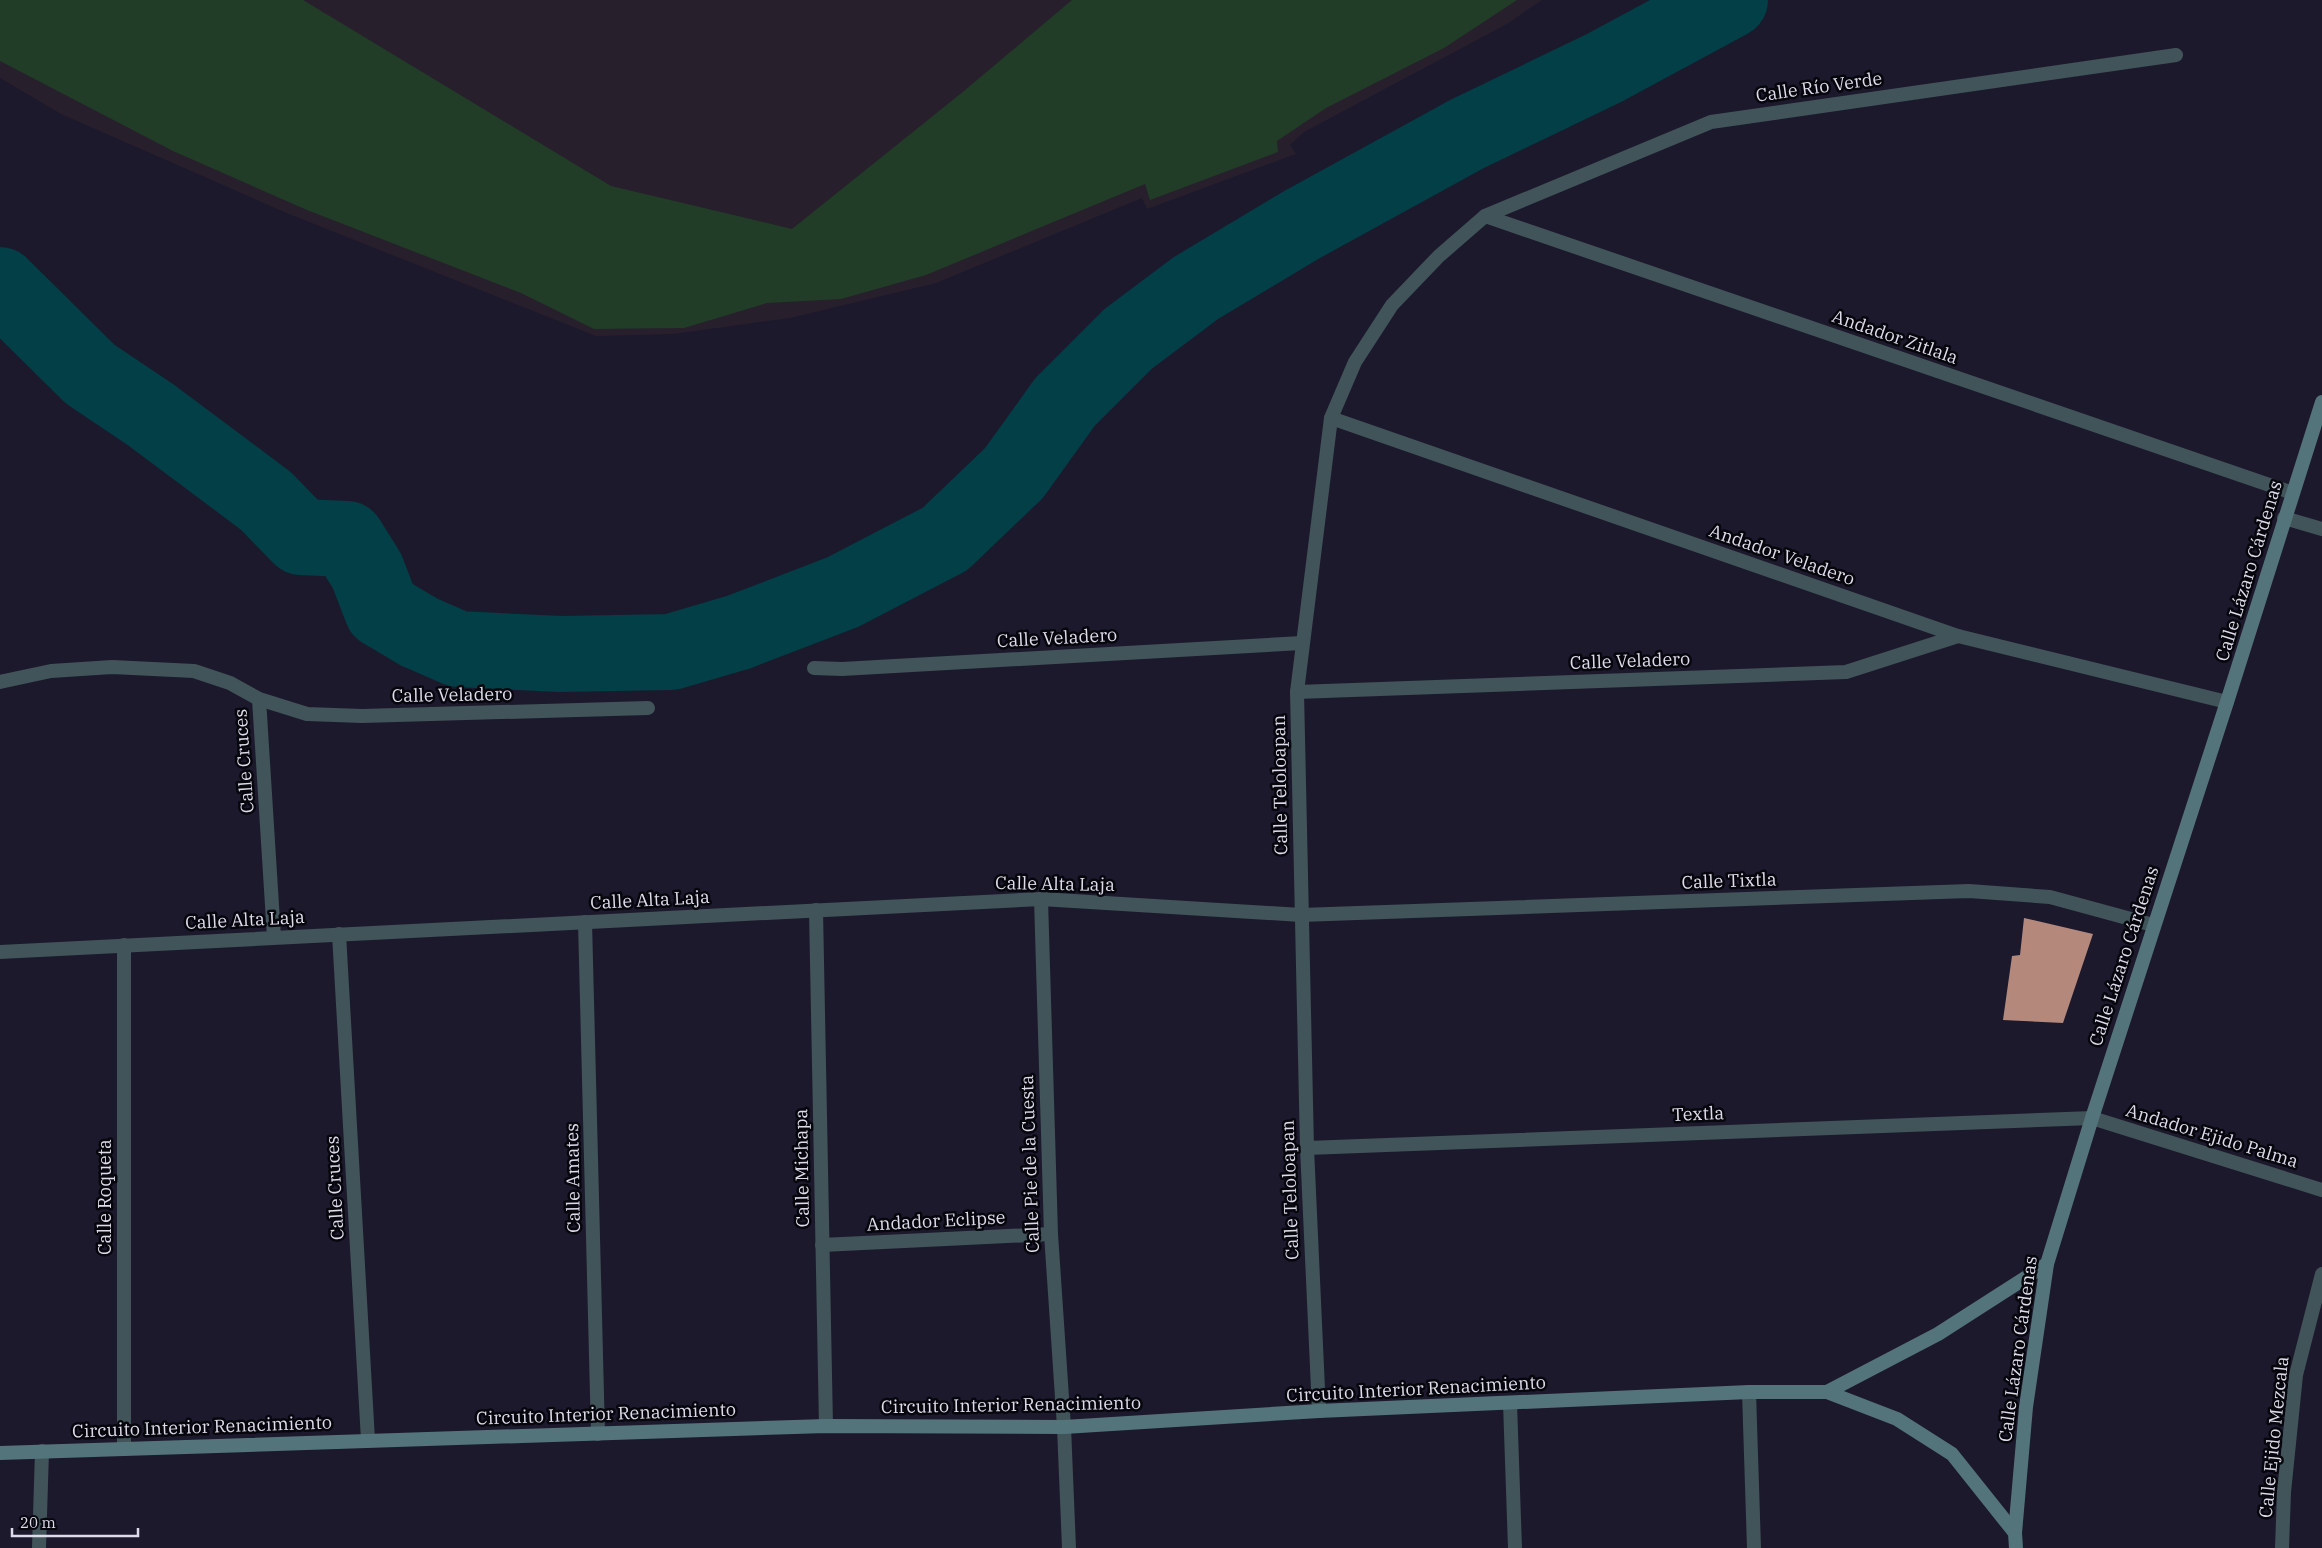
<svg xmlns="http://www.w3.org/2000/svg" width="2322" height="1548" font-family="'IBM Plex Serif',serif">
<style>
.industrial{fill:#281f2d}
.green{fill:#213d27}
.lines{fill:none;stroke-linecap:round;stroke-linejoin:round}
.river{stroke:#023f46;stroke-width:76}
.building{fill:#b4897c}
.minor{stroke:#415459;stroke-width:14}
.secondary{stroke:#54747c;stroke-width:14}
.labels{text-anchor:middle;stroke-width:5;stroke-linejoin:round;paint-order:stroke}
.street-label{font-size:18px;fill:#dedcea;stroke:#06060d}
</style>
<rect width="100%" height="100%" fill="#1c192c"/>
<!-- industrial -->
<path class="industrial" d="M0 0H1542L1507 24 1304 132 1290 145 1296 154 1147 209 1142 198 936 283 790 318 673 334 596 336 289 214 61 114 0 78Z"/>
<!-- green -->
<path class="green" d="M0 0H303L611 186 792 229 964 91 1072 0H1517L1444 48 1326 108 1277 141 1278 152 1150 200 1145 184 926 275 841 299 767 303 684 328 594 329 521 293 307 210 173 151 0 61Z"/>
<g class="lines">
<!-- river -->
<path class="river" d="M0 285 90 374 151 415 266 501 301 537 347 539 367 571 382 610 419 632 458 649 560 654 671 652 739 632 843 592 945 539 1014 473 1065 402 1128 339 1196 288 1303 224 1467 134 1604 68 1730 0"/>
</g>
<!-- building -->
<path class="building" d="M2024 918 2093 934 2063 1023 2003 1020 2012 956 2020 955Z"/>
<g class="lines">
<!-- minor -->
<g class="minor">
<path d="M1485 216 2293 493"/>
<path d="M1331 418 1958 636 2227 702"/>
<path d="M2284 518 2322 529"/>
<path d="M814 668 842 669 1302 643"/>
<path d="M0 682 51 671 112 667 194 671 230 683 259 699 307 714 362 716 648 708"/>
<path d="M1297 692 1846 672 1958 636"/>
<path d="M259 699 274 937"/>
<path d="M1041 899 1051 1234 1064 1427 1069 1548"/>
<path d="M816 910 826 1426"/>
<path d="M585 922 598 1434"/>
<path d="M339 934 368 1440"/>
<path d="M0 952 1041 899 1301 915 1969 891 2050 897 2153 925"/>
<path d="M1307 1148 2092 1118 2322 1190"/>
<path d="M822 1245 1051 1234"/>
<path d="M1749 1392 1754 1548"/>
<path d="M1510 1403 1515 1548"/>
<path d="M1319 1411 1307 1148 1297 692 1331 418 1355 362 1392 305 1439 256 1485 216 1711 122 2176 55"/>
<path d="M124 1449V945"/>
<path d="M39 1548 42 1451"/>
<path d="M2282 1548 2284 1492 2296 1375 2322 1274"/>
</g>
<!-- secondary -->
<g class="secondary">
<path d="M1827 1392 1938 1334 2047 1264"/>
<path d="M0 1453 826 1426 1064 1427 1319 1411 1749 1392H1827L1897 1419 1952 1454 2015 1533 2016 1548"/>
<path d="M2015 1533 2026 1407 2047 1264 2092 1118 2227 702 2322 402"/>
</g>
</g>
<g class="labels">
<!-- street labels -->
<g class="street-label">
<text transform="translate(1819 87) rotate(-8)" y="6">Calle Río Verde</text>
<text transform="translate(1895 337) rotate(19)" y="6">Andador Zitlala</text>
<text transform="translate(1782 555) rotate(19)" y="6">Andador Veladero</text>
<text transform="translate(2249 571) rotate(-73)" y="6">Calle Lázaro Cárdenas</text>
<text transform="translate(1057 638) rotate(-3)" y="6">Calle Veladero</text>
<text transform="translate(1630 661) rotate(-2)" y="6">Calle Veladero</text>
<text transform="translate(452 695) rotate(-1)" y="6">Calle Veladero</text>
<text transform="translate(244 761) rotate(-94)" y="6">Calle Cruces</text>
<text transform="translate(1280 785) rotate(-91)" y="6">Calle Teloloapan</text>
<text transform="translate(1729 881) rotate(-2)" y="6">Calle Tixtla</text>
<text transform="translate(1055 884) rotate(1)" y="6">Calle Alta Laja</text>
<text transform="translate(650 900) rotate(-3)" y="6">Calle Alta Laja</text>
<text transform="translate(245 920) rotate(-3)" y="6">Calle Alta Laja</text>
<text transform="translate(2124 956) rotate(-72)" y="6">Calle Lázaro Cárdenas</text>
<text transform="translate(1698 1114) rotate(-2)" y="6">Textla</text>
<text transform="translate(2212 1136) rotate(17)" y="6">Andador Ejido Palma</text>
<text transform="translate(1030 1164) rotate(-92)" y="6">Calle Pie de la Cuesta</text>
<text transform="translate(802 1168) rotate(-91)" y="6">Calle Michapa</text>
<text transform="translate(573 1178) rotate(-91)" y="6">Calle Amates</text>
<text transform="translate(335 1188) rotate(-93)" y="6">Calle Cruces</text>
<text transform="translate(1290 1190) rotate(-92)" y="6">Calle Teloloapan</text>
<text transform="translate(105 1197) rotate(-90)" y="6">Calle Roqueta</text>
<text transform="translate(936 1221) rotate(-3)" y="6">Andador Eclipse</text>
<text transform="translate(2018 1349) rotate(-82)" y="6">Calle Lázaro Cárdenas</text>
<text transform="translate(1416 1389) rotate(-3)" y="6">Circuito Interior Renacimiento</text>
<text transform="translate(1011 1405) rotate(-1)" y="6">Circuito Interior Renacimiento</text>
<text transform="translate(606 1414) rotate(-2)" y="6">Circuito Interior Renacimiento</text>
<text transform="translate(202 1427) rotate(-2)" y="6">Circuito Interior Renacimiento</text>
<text transform="translate(2274 1437) rotate(-84)" y="6">Calle Ejido Mezcala</text>
</g>
</g>
<!-- scale -->
<path d="M12 1528v8h126v-8" fill="none" stroke="#dedcea" stroke-width="2.5"/>
<text x="20" y="1528" font-size="15" fill="#dedcea" stroke="#06060d" stroke-width="4" paint-order="stroke">20 m</text>
</svg>
